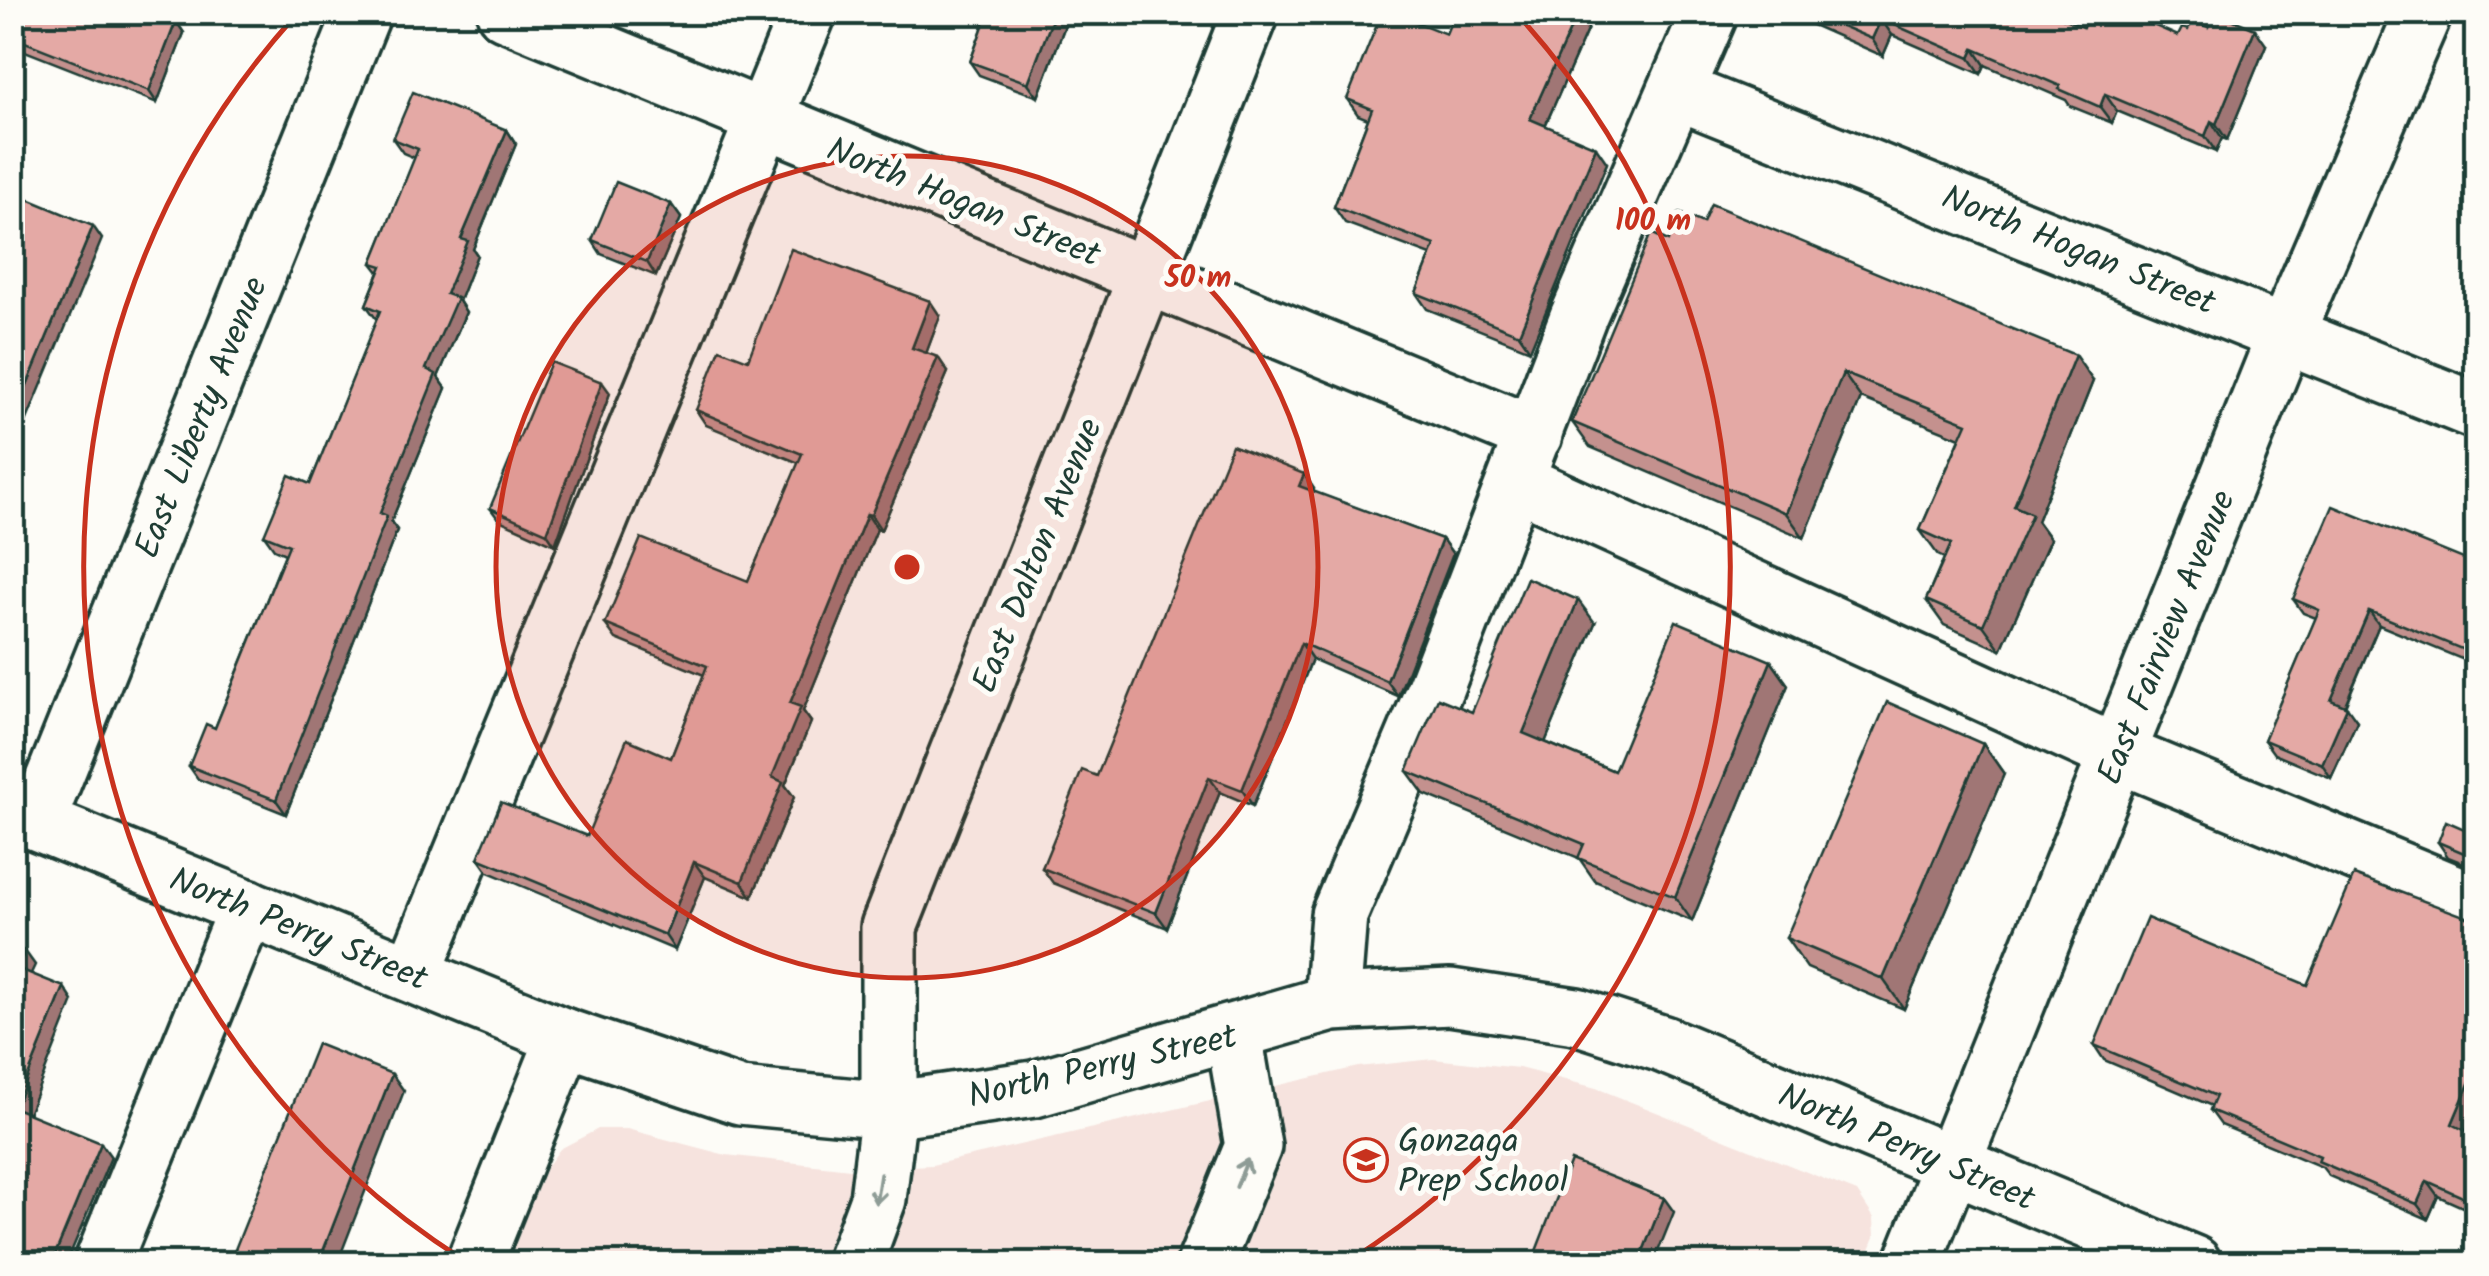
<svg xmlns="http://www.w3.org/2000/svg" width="2489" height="1276" font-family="Kalam,sans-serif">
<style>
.built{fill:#f6e3de}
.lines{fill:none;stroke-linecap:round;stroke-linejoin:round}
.minor-casing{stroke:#1f3d34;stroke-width:62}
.minor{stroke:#fdfcf7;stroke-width:55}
.wall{fill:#c4918e;stroke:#1f3d34;stroke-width:2.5}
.shaded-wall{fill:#a07674;stroke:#1f3d34;stroke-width:2.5}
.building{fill:#e4a9a5;stroke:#1f3d34;stroke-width:2.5}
.oneway{stroke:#8e9c96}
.ring{fill:none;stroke:#c8321e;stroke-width:5}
.labels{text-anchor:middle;stroke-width:10;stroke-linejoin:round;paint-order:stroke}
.street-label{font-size:35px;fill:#1f3d34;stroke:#fdfcf7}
.poi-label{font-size:35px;fill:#1f3d34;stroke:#fdfcf7;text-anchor:start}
.centre{fill:#c8321e;stroke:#fdfcf7;stroke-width:5}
.ring-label{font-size:30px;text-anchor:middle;font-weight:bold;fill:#c8321e;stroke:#fdfcf7;stroke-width:10;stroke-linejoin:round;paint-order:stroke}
</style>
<rect width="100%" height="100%" fill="#fdfcf7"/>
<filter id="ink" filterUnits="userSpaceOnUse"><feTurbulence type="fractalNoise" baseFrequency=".01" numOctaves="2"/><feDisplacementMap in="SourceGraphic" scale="20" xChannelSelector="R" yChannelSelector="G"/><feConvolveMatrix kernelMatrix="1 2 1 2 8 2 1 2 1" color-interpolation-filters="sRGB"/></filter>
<g filter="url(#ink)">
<!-- built -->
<path class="built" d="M1433 1059 1519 1068 1596 1088 1857 1192 1874 1218 1875 1237 1864 1264H507L546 1168 560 1149 598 1129H627L726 1155 850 1169 932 1165 1358 1067Z"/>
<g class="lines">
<!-- minor casing -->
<g class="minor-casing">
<g id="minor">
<path d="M505 12 1534 435"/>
<path d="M1679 92 2476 411"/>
<path d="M1516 481 2118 754 2476 902"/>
<path d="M12 812 565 1037 740 1096 889 1110 1034 1089 1332 1003 1450 997 1576 1016 1663 1044 2193 1264"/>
<path d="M37 821 363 12"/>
<path d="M413 973 808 12"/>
<path d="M1332 1003 1339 915 1436 686 1578 317 1710 12"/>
<path d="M102 1264 247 907"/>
<path d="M474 1264 565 1037"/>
<path d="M854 1264 878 1199 889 1110V927L1251 12"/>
<path d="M1205 1264 1253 1146 1234 1035"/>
<path d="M1912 1264 2287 331 2424 12"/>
</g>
</g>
<!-- minor -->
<use href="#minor" class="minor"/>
</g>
<!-- wall -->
<g class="wall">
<path d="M12 12 176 21 184 33 157 103 12 46Z"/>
<path d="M752 12H774L771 20Z"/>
<path d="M988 12H1070L1038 97 979 75 970 62Z"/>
<path d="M1455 12H1595L1545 126 1607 163 1530 350 1427 309 1416 293 1431 255 1345 223 1334 207 1368 119 1358 115 1347 99 1446 34Z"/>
<path d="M1783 12H2049L2083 27 2178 36 2188 30 2208 27 2266 45 2227 140 2222 138 2216 152 2117 111 2112 123 2070 106 2066 100 1985 65 1981 74 1892 35 1883 56Z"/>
<path d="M507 130 516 144 473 249 477 255 459 301 466 312 438 377 446 388 391 522 397 530 286 814 198 779 189 766 215 728 285 554 274 549 264 535 310 484 377 320 366 305 379 272 372 263 415 158 403 153 393 139Z"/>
<path d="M671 204 681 218 656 276 601 254 592 240Z"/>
<path d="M1668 241 2093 381 2037 521 2050 539 2001 650 1944 625 1926 600 1944 558 1938 555 1920 530 1960 438 1861 398 1804 538 1590 447 1572 422Z"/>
<path d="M940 316 926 353 948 372 881 530 877 529 803 711 811 722 785 785 794 797 752 897 705 877 675 950 488 872 478 858 587 836 671 758 704 675 616 639 605 624 748 581 799 463 706 425 696 410 748 360Z"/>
<path d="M610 393 555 545 499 520 490 508Z"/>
<path d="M1304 474 1314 489 1313 492 1442 539 1453 554 1398 696 1312 659 1253 806 1220 792 1167 928 1053 883 1042 868 1097 776Z"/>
<path d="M2476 564V665L2379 625 2345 706 2357 721 2331 778 2274 754 2264 740 2316 618 2303 613 2293 599Z"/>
<path d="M1595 623 1545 742 1614 771 1771 661 1788 685 1692 921 1595 881 1579 858 1424 794 1407 771 1472 712Z"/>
<path d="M1983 744 2004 774 1904 1009 1807 968 1786 938Z"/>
<path d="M2476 834V868L2448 857 2438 842Z"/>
<path d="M2094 1045 2466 1131 2476 1136V1213L2438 1196 2428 1219 2329 1176 2322 1167 2221 1125 2210 1110 2212 1106 2104 1060Z"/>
</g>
<!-- shaded-wall -->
<g class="shaded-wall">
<path d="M1055 12H1070L1038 97 1028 83Z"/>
<path d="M1578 12H1595L1541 135 1530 119Z"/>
<path d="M1881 19 1892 35 1883 56 1872 39Z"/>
<path d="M176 21 184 33 157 103 149 91Z"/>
<path d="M2255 29 2266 45 2227 140 2216 124Z"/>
<path d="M1974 49 1985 65 1981 74 1970 58Z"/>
<path d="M2105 94 2117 111 2112 123 2100 107Z"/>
<path d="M2211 121 2222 138 2216 152 2205 136Z"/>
<path d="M507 130 516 144 473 249 477 255 459 301 466 312 438 377 446 388 391 522 397 530 286 814 276 800 380 513 426 369 461 239Z"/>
<path d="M1596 147 1607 163 1530 350 1519 334Z"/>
<path d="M671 204 681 218 656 276 647 262Z"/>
<path d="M93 226 102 239 12 456V421Z"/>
<path d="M930 301 940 316 923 362 912 348Z"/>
<path d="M2075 355 2093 381 2037 521 2050 539 2001 650 1983 625 2014 506Z"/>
<path d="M938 357 948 372 881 530 871 515Z"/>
<path d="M1843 373 1861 398 1804 538 1786 513Z"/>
<path d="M602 382 610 393 555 545 547 533Z"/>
<path d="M1304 474 1314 489 1309 501 1299 486Z"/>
<path d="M867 514 877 529 803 711 811 722 785 785 794 797 752 897 742 882 772 777 790 703Z"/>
<path d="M1442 539 1453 554 1398 696 1387 681Z"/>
<path d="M1578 600 1595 623 1539 757 1523 733Z"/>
<path d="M2369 611 2379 625 2341 714 2331 700Z"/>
<path d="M1301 643 1312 659 1253 806 1242 790Z"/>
<path d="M1771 661 1788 685 1692 921 1675 897Z"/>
<path d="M2347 707 2357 721 2331 778 2322 764Z"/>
<path d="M1983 744 2004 774 1904 1009 1883 979Z"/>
<path d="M1209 777 1220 792 1167 928 1156 913Z"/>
<path d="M694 862 705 877 675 950 665 935Z"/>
<path d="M25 951 35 965 27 982 17 968Z"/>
<path d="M64 987 73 1001 25 1122 15 1108Z"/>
<path d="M2476 1067V1106L2462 1140 2452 1124Z"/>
<path d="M392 1074 404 1091 337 1264H318Z"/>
<path d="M101 1143 111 1157 66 1264H51Z"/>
<path d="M2427 1181 2438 1196 2428 1219 2417 1204Z"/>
<path d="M1664 1198 1674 1212 1653 1264H1638Z"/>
</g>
<!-- building -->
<g class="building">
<path d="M12 12H155L176 21 149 91 12 37Z"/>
<path d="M988 12H1055L1028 83 970 62Z"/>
<path d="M1382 12H1391L1446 34 1455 12H1578L1530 119 1596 147 1519 334 1416 293 1435 245 1334 207 1372 109 1347 99Z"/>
<path d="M1809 12H2049L2083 27 2090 12H2123L2178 36 2182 28 2188 30 2192 21 2208 27 2213 12H2215L2255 29 2216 124 2211 121 2205 136 2105 94 2100 107 2059 89 2060 86 1974 49 1970 58 1881 19 1872 39Z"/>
<path d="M413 92 507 130 461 239 468 241 446 294 457 298 426 369 436 374 380 513 387 516 276 800 189 766 206 724 215 728 289 545 264 535 289 475 310 484 380 311 366 305 382 266 372 263 418 149 393 139Z"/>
<path d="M616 182 671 204 647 262 592 240Z"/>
<path d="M28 199 93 226 12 421V235Z"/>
<path d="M1711 204 2075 355 2014 506 2032 514 1983 625 1926 600 1951 544 1920 530 1967 423 1843 373 1786 513 1572 422 1651 233 1668 241 1679 213 1703 223Z"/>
<path d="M791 249 930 301 912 348 938 357 871 515 867 514 790 703 801 707 772 777 783 782 742 882 694 862 665 935 478 858 501 802 587 836 627 739 671 758 707 666 605 624 641 538 748 581 802 454 696 410 720 349 748 360Z"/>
<path d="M551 362 602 382 547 533 490 508Z"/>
<path d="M1232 445 1304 474 1299 486 1442 539 1387 681 1301 643 1242 790 1209 777 1156 913 1042 868 1082 770 1097 776Z"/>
<path d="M2333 506 2476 564V655L2369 611 2331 700 2347 707 2322 764 2264 740 2319 610 2293 599Z"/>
<path d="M1527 578 1578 600 1523 733 1614 771 1676 621 1771 661 1675 897 1578 858 1584 844 1407 771 1438 698 1472 712Z"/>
<path d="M1887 702 1983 744 1883 979 1786 938Z"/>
<path d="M2446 821 2476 834V858L2438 842Z"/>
<path d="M2354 875 2469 918 2476 915V1067L2452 1124 2476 1136V1203L2427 1181 2417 1204 2318 1161 2320 1156 2210 1110 2216 1096 2094 1045 2147 918 2307 985Z"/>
<path d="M12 945 25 951 17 968 64 987 15 1108 101 1143 51 1264H12Z"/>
<path d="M317 1044 392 1074 318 1264H214L217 1257 230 1262Z"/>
<path d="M1571 1161 1664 1198 1638 1264H1531Z"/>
</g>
<!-- one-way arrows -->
<defs><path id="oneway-shaft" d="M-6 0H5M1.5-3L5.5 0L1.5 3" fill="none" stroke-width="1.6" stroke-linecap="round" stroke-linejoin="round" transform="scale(2.5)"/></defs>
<g class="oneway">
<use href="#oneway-shaft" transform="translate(1242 1173) rotate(-68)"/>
<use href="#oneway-shaft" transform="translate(878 1189) rotate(99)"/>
</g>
</g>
<!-- distance rings -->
<circle cx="907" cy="567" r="411" fill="#c8321e" fill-opacity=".12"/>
<g class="ring">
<circle cx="907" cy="567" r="411"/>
<path d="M465 1261A823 823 0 0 1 295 16M1519 16A823 823 0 0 1 1349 1261"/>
</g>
<!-- icons -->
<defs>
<g id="school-ring" transform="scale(2.25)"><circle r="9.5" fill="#fdfcf7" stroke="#c8321e" stroke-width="1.5"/><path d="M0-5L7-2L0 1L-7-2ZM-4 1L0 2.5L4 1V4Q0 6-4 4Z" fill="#c8321e"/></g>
</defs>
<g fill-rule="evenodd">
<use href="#school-ring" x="1366" y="1160"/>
</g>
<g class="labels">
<!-- street labels -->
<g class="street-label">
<text transform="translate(964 201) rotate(22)" y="12">North Hogan Street</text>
<text transform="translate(2079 249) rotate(22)" y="12">North Hogan Street</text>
<text transform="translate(200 417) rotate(-68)" y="12">East Liberty Avenue</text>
<text transform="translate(1036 555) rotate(-68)" y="12">East Dalton Avenue</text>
<text transform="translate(2165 637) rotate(-68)" y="12">East Fairview Avenue</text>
<text transform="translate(299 928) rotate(22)" y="12">North Perry Street</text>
<text transform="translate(1102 1065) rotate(-13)" y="12">North Perry Street</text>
<text transform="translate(1907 1146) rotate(23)" y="12">North Perry Street</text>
</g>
<!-- poi labels -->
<g class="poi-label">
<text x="1398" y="1152">Gonzaga<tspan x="1398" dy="40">Prep School</tspan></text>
</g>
</g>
<circle cx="907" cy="567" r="15" class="centre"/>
<g class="ring-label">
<text x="1653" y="230">100 m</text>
<text x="1198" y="287">50 m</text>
</g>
<!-- margin -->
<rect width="2489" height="1276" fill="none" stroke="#fdfcf7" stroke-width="50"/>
<rect x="25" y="25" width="2439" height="1226" fill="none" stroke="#1f3d34" stroke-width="4" filter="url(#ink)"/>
</svg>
